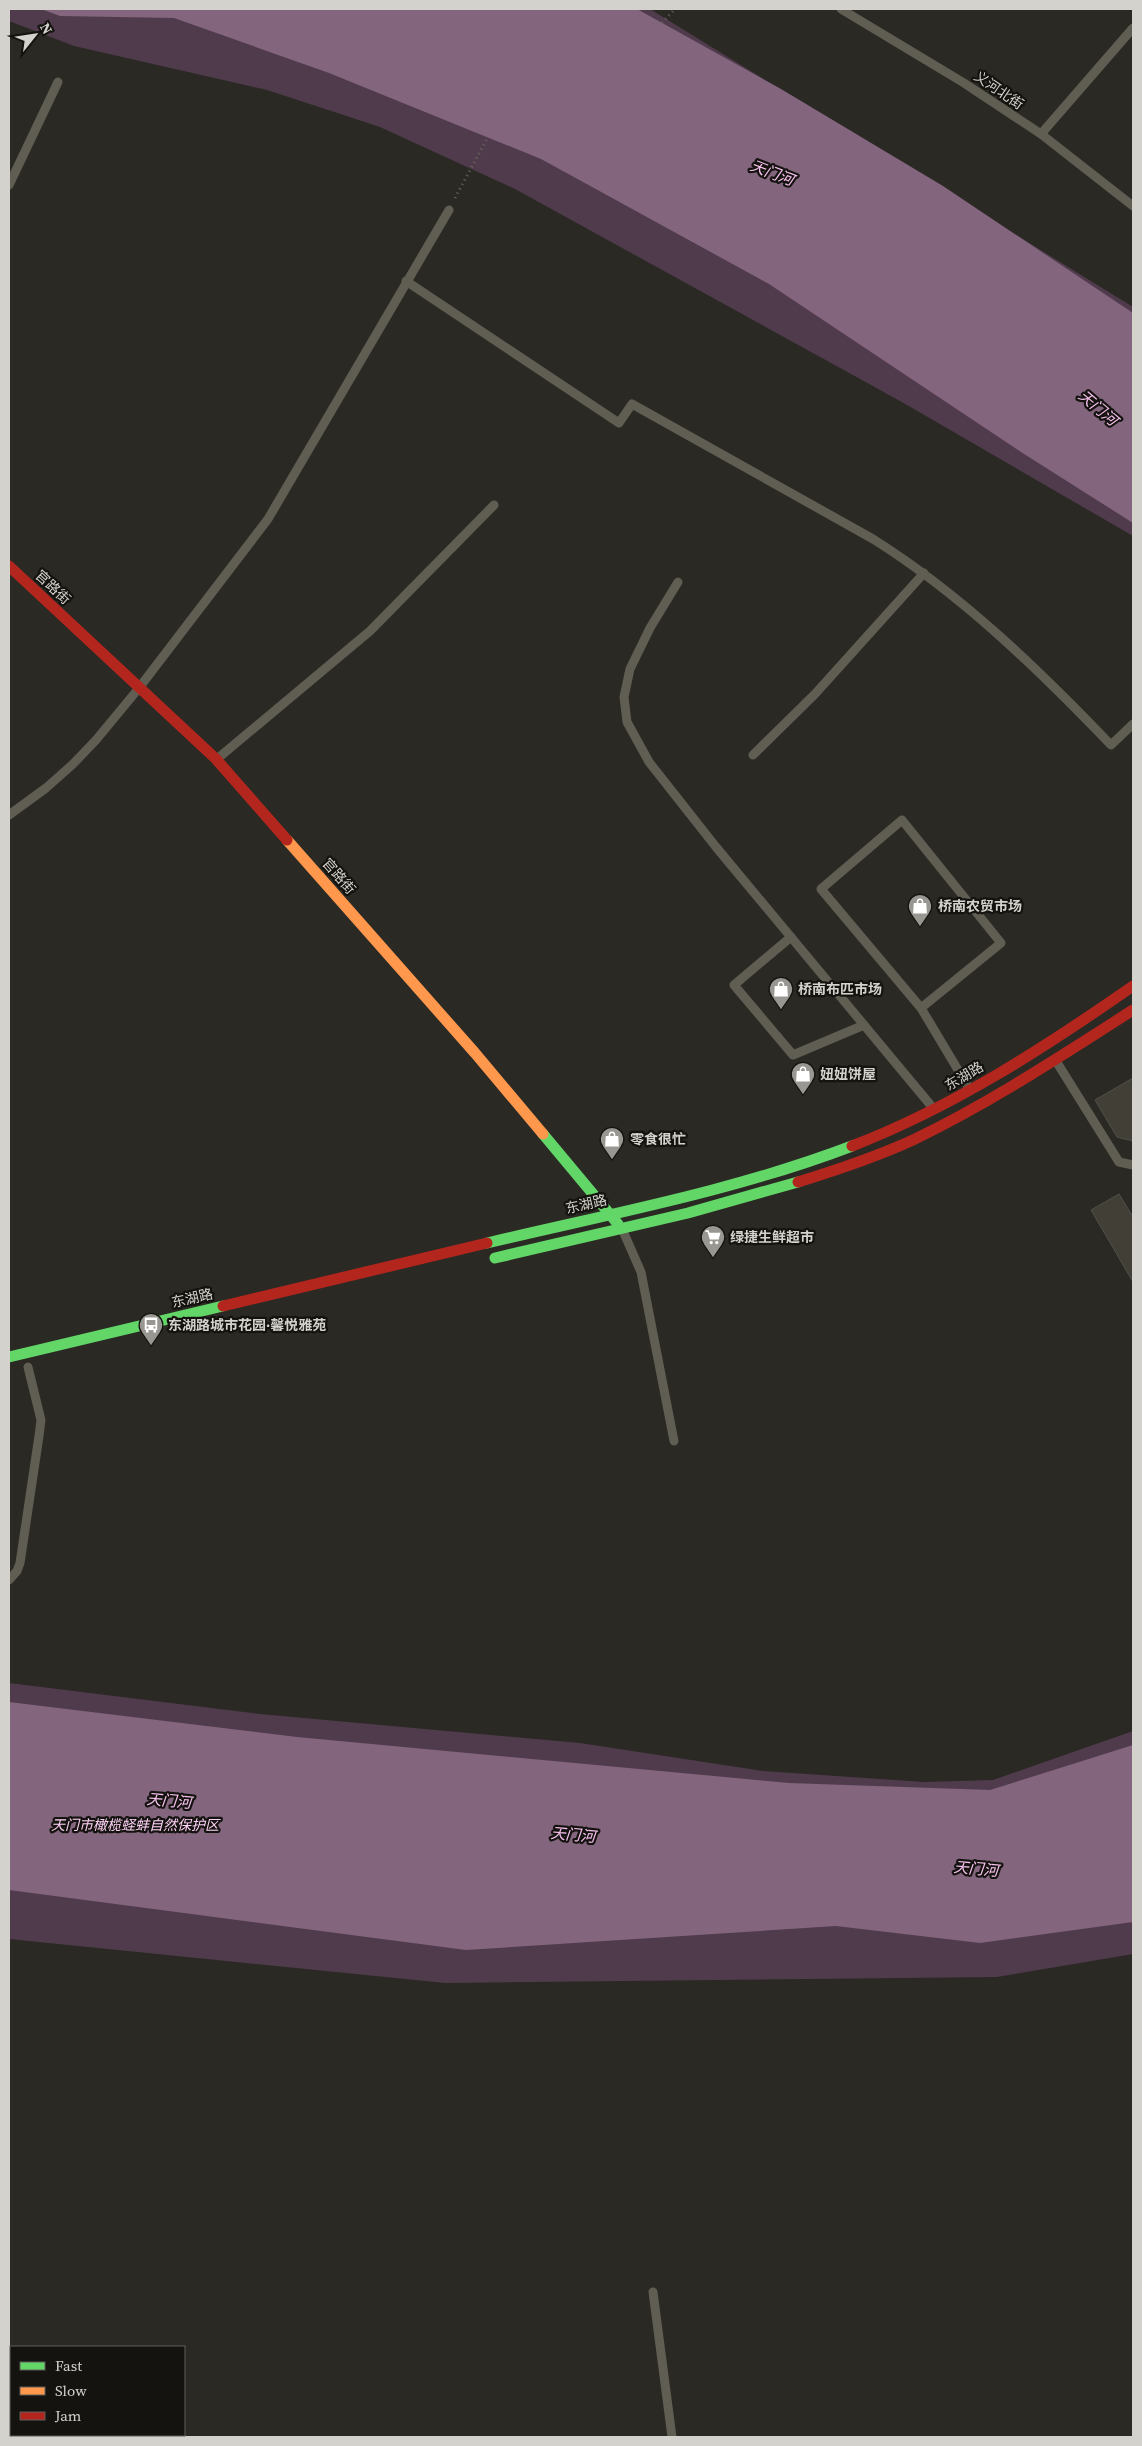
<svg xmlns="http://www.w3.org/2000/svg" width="1142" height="2446" font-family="'Source Serif 4','Noto Sans SC',serif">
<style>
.green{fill:#503b4c}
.water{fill:#83657e}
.building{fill:#413f36;stroke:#504f4a}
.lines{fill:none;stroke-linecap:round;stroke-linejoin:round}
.path{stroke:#67655d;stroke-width:3;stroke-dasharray:1 4;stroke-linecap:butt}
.lane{stroke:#605e53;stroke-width:9}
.fast{stroke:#63d668;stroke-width:11}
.slow{stroke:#ff974d;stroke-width:11}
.jam{stroke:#b3261e;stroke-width:11}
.labels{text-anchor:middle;stroke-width:4.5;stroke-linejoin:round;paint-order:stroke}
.street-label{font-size:14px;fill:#d4d2cc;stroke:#14130f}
.poi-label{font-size:14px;font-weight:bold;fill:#d4d2cc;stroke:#14130f;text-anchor:start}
.park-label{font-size:14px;font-style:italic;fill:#fed1f6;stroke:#14130f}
.water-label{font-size:15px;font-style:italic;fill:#f9c2f0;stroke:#14130f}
</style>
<rect width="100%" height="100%" fill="#2a2924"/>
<!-- green -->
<g class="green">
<path d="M9 9H650L1133 307V536L900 401 515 189 380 127 267 90 74 46 9 21Z"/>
<path d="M9 1683 260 1714 580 1743 763 1771 924 1782 993 1780 1133 1731V1954L997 1977 445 1983 9 1939Z"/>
</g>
<!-- water -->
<g class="water">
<path d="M41 9H637L781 89 943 186 1133 313V523L1021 452 769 284 541 159 329 73 174 18 60 16Z"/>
<path d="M9 1702 297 1737 789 1783 990 1790 1133 1745V1922L980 1943 836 1926 466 1950 9 1890Z"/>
</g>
<!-- building -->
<g class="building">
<path d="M1133 1078V1141L1117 1137 1095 1100Z"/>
<path d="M1119 1194 1133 1217V1282L1091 1210Z"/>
</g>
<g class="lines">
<!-- path -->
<g class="path">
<path d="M662 23 675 9"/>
<path d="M455 198 488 137"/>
</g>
<!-- lane -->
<g class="lane">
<path d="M841 9 964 83 1041 134 1133 206"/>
<path d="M1041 134 1133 28"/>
<path d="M9 185 58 82"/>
<path d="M406 281 619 423 632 404 873 539C962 595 1039 670 1111 745L1133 724"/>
<path d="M678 582 650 628 630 669 624 697 627 722 649 762 716 847 933 1108"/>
<path d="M753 755 815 694 924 573"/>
<path d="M217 759 370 631 494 505"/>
<path d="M9 815 46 788 72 765 96 740 139 688 268 519 449 210"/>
<path d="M791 937 734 985 793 1055 864 1025"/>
<path d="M921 1008 1001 943 902 820 821 889 921 1008 970 1090"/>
<path d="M1056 1061 1119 1162 1133 1165"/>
<path d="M623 1231 641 1272 674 1441"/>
<path d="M9 1580 17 1571 20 1563 39 1436 41 1420 28 1367"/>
<path d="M653 2292 672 2437"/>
</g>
<!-- fast -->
<g class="fast">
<path d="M543 1134 618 1224"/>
<path d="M487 1243C609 1214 734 1191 852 1146"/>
<path d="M495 1258 688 1213 798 1182"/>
<path d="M9 1357 223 1306"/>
</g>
<!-- slow -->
<path class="slow" d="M287 840 475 1053 543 1134"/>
<!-- jam -->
<g class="jam">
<path d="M9 566 216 759 287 840"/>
<path d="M852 1146C953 1107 1044 1048 1133 986"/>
<path d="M798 1182C837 1170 876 1157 913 1140 990 1103 1061 1056 1133 1010"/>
<path d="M223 1306 487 1243"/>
</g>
</g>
<!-- icons -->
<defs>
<g id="shop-pin" transform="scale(1.25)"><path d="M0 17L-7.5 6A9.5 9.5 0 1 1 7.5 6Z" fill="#989791" stroke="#14130f"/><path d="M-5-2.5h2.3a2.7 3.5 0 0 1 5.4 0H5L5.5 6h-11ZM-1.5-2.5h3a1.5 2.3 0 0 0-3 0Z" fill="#fff"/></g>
<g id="supermarket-pin" transform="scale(1.25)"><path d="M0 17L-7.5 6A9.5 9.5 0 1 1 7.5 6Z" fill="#989791" stroke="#14130f"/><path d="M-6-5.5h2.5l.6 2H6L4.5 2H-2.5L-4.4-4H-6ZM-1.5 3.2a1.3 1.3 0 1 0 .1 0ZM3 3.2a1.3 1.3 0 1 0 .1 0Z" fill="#fff"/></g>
<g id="bus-pin" transform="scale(1.25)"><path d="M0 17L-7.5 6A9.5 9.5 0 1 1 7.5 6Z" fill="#989791" stroke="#14130f"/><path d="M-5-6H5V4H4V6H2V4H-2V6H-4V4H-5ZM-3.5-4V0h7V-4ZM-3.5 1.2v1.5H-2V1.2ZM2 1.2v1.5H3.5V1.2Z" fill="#fff"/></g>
</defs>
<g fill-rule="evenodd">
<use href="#shop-pin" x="920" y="906"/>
<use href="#shop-pin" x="781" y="989"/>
<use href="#shop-pin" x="803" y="1074"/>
<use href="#shop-pin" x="612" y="1139"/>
<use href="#supermarket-pin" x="713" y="1237"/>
<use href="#bus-pin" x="151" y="1325"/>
</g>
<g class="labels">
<!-- street labels -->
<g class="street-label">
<text transform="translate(999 90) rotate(34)" y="5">义河北街</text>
<text transform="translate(53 587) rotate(43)" y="5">官路街</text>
<text transform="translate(339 876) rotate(49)" y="5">官路街</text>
<text transform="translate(964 1076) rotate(-31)" y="5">东湖路</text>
<text transform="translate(586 1204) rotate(-13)" y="5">东湖路</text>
<text transform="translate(192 1298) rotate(-13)" y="5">东湖路</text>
</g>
<!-- poi labels -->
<g class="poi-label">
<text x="938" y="911">桥南农贸市场</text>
<text x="798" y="994">桥南布匹市场</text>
<text x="820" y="1079">妞妞饼屋</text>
<text x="630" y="1144">零食很忙</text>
<text x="730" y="1242">绿捷生鲜超市</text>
<text x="168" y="1330">东湖路城市花园·馨悦雅苑</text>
</g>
<!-- park labels -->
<g class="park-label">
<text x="135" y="1830">天门市橄榄蛏蚌自然保护区</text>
</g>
<!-- water labels -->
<g class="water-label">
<text transform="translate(772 173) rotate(21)" y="5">天门河</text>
<text transform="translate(1098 408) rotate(40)" y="5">天门河</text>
<text transform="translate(169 1801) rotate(5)" y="5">天门河</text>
<text transform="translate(573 1835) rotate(5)" y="5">天门河</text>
<text transform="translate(976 1869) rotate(5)" y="5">天门河</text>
</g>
</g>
<!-- border -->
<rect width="1142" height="2446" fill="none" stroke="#d4d2cc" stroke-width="20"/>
<!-- legend -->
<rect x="10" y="2346" width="175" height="90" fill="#14130f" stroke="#615f5b"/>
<rect x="20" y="2362" width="25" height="8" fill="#63d668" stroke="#615f5b"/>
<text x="55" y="2371" font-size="15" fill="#d4d2cc">Fast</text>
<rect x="20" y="2387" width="25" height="8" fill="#ff974d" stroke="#615f5b"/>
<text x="55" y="2396" font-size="15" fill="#d4d2cc">Slow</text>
<rect x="20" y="2412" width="25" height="8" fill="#b3261e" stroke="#615f5b"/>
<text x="55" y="2421" font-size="15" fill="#d4d2cc">Jam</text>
<!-- north arrow -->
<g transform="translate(35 35) rotate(60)" stroke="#14130f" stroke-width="4" paint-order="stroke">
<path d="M0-4L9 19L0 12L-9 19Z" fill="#d4d2cc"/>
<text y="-8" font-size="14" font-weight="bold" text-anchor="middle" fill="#d4d2cc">N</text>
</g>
</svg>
